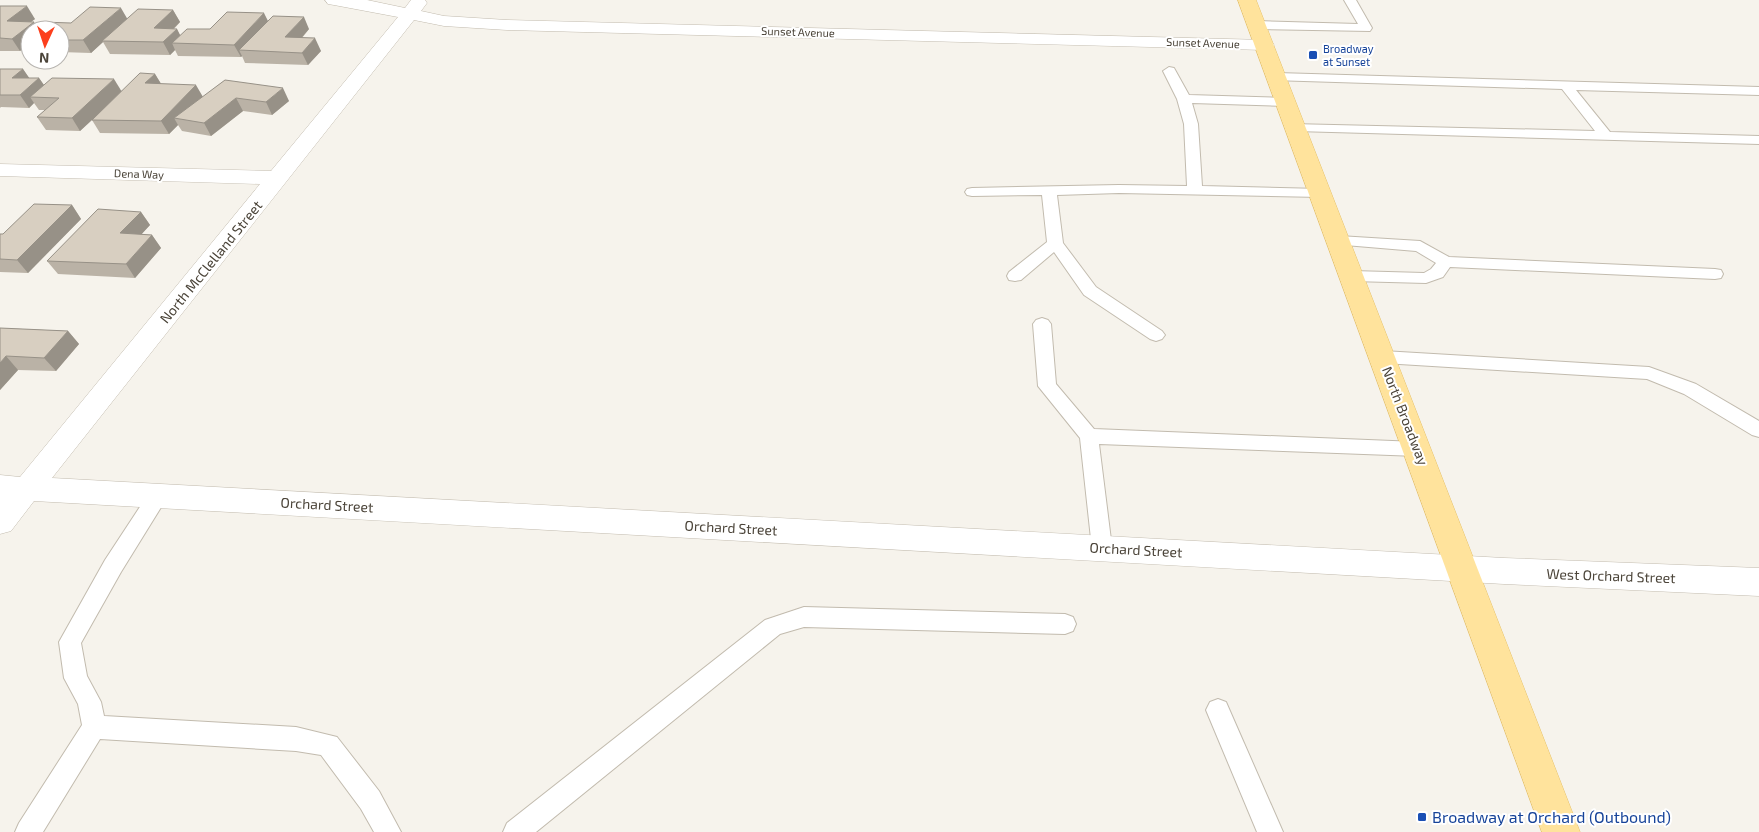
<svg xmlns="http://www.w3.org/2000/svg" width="1759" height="832" font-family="'Exo 2',sans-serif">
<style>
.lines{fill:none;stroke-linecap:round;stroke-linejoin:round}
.lane-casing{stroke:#c2bbae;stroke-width:2}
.street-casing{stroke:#c2bbae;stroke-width:1}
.primary-casing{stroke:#e6c16a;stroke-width:1}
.lane{fill:#fff;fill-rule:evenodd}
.street{fill:#fff;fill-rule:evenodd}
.primary{fill:#ffe39c;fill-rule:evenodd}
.wall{fill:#bab2a6}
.shaded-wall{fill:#979187}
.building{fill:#d8cfc1;stroke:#979187}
.transit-dot{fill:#1a4fb4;stroke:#fff;stroke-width:2}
.labels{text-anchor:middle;stroke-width:4;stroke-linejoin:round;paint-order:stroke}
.far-street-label{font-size:11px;fill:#4b4439;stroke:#fff}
.far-transit-label{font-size:11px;fill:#164399;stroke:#fff;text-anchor:start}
.street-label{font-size:14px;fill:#4b4439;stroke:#fff}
.near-transit-label{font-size:16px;fill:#164399;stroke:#fff;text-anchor:start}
</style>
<rect width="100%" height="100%" fill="#f6f3ec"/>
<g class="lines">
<!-- lane casing -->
<g class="lane-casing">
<g id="lane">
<path d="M1344 0H1356L1372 28 1370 31 1257 29 1251 25 1257 21 1358 24Z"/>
<path d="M1169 67 1174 68 1189 95 1286 98 1293 102 1286 106 1192 103 1198 124 1202 186 1321 189 1326 190 1328 193 1326 196 1321 197 1119 193 1057 195 1063 243 1096 287 1162 331 1165 335 1162 339 1156 341 1150 339 1084 295 1054 252 1021 280 1015 281 1009 280 1007 276 1009 272 1047 242 1042 195 972 196 967 195 965 192 967 189 972 188 1119 185 1187 186 1184 124 1177 99 1163 71Z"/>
<path d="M1277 73 1759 87V95L1576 90 1610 132 1759 136V144L1296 131 1289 127 1291 124 1595 131 1562 89 1272 80 1270 77Z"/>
<path d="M1339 236 1420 241 1449 257 1715 269 1721 270 1723 274 1721 278 1715 279 1450 267 1443 277 1426 283 1352 281 1346 280 1344 276 1346 272 1352 271 1424 273 1431 269 1436 263 1416 251 1333 244 1331 241 1333 238Z"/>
<path d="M1042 318 1048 320 1051 324 1056 384 1094 429 1417 442 1424 444 1427 449 1424 454 1417 456 1099 444 1112 548 1109 554 1102 557 1095 554 1092 548 1080 438 1038 386 1033 324 1036 320Z"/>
<path d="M1383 351 1649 367 1696 384 1759 421V437L1752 435 1684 394 1647 379 1383 363 1377 361 1374 357 1377 353Z"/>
<path d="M158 488 165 490 168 496 121 572 81 643 87 676 101 702 104 716 296 727 337 737 379 791 401 832H374L361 809 321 755 296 751 100 739 43 832H15L19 823 82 725 78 704 64 678 59 642 105 560 151 490Z"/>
<path d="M804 607 1065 614 1073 617 1076 624 1073 631 1065 634 804 627 780 634 536 832H503L507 823 765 620Z"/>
<path d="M1218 699 1226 702 1283 832H1257L1206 710 1210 702Z"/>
</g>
</g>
<!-- street casing -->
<g class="street-casing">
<path id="street" d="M325 0H367L405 8 411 0H425L427 3 421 11 444 16 507 20 1265 40 1271 41 1274 45 1271 49 1265 50 507 30 444 26 414 20 52 478 1504 558 1759 568V596L1504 584 34 501 11 531 0 534V475L20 477 260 184 0 176V164L271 171 398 17 334 5 328 4Z"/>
</g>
<!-- primary casing -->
<g class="primary-casing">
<path id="primary" d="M1238 0H1256L1580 832H1542Z"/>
</g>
<!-- lane -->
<use href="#lane" class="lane"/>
<!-- street -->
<use href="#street" class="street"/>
<!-- primary -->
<use href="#primary" class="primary"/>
</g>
<!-- wall -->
<g class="wall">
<path d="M0 6 35 19 31 22 37 26 127 19 173 10 180 22 174 29H177L180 35 210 29 268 21 309 29 302 38 321 51 308 65 245 63 242 56 241 57 178 56 175 50 170 55 110 54 103 42 91 53 60 52V30H30V51L26 46 20 51H0Z"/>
<path d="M0 69H23L29 78H39L44 85 121 91 155 74 161 84 203 97 225 80 289 101 272 115 243 111 211 136 182 131 178 125 169 134 100 133 92 120 80 131 46 130 37 117 45 110H39L34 103 29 108 1 107 0 108Z"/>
<path d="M72 205 81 219 28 273 0 272V234H3Z"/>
<path d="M141 212 150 225 141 234 152 235 161 248 135 278 58 274 47 261Z"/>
<path d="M0 328 68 331 79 344 56 371 18 370 0 390Z"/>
</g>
<!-- shaded-wall -->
<g class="shaded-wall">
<path d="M27 6 35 19 15 33 7 21Z"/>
<path d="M121 8 128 20 102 41 103 42 91 53 83 40Z"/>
<path d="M173 10 180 22 161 41 154 28Z"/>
<path d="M264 13 270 25 239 50 242 56 241 57 234 45Z"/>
<path d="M304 17 309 29 291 50 285 37Z"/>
<path d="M34 22 39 30H30V39H21L26 46 20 51 12 39Z"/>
<path d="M177 29 183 41 172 43 175 50 170 55 163 42Z"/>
<path d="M315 38 321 51 308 65 302 53Z"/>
<path d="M23 69 32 82 12 78Z"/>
<path d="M155 74 163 87 145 83Z"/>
<path d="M39 78 48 91 30 97 34 103 29 108 20 95Z"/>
<path d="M114 79 122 92 80 131 72 118Z"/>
<path d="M196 85 203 97 174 118 178 125 169 134 161 121Z"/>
<path d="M283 88 289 101 272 115 266 102Z"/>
<path d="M236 98 243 111 211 136 204 123Z"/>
<path d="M72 205 81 219 28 273 17 260Z"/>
<path d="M141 212 150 225 130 247 120 233Z"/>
<path d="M152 235 161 248 135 278 126 264Z"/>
<path d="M68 331 79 344 56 371 44 358Z"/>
<path d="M6 356 18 370 0 390V363Z"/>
</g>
<!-- building -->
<g class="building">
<path d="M0 6H27L7 21 34 22 12 39 0 38Z"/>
<path d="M90 7 121 8 83 40H60V30H32L42 22 71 23Z"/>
<path d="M138 9 173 10 154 28 177 29 163 42 102 41Z"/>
<path d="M227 12 264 13 234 45 172 43 187 29H210Z"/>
<path d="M273 16 304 17 285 37 315 38 302 53 239 50Z"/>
<path d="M30 32V39H21Z"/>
<path d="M0 69H23L12 78H39L20 95H0Z"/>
<path d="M140 73 155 74 145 83 196 85 161 121 92 120Z"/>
<path d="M52 78 114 79 72 118 37 117 59 98 30 97Z"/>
<path d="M225 80 283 88 266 102 236 98 204 123 174 118Z"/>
<path d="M34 204 72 205 17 260 0 259V234H3Z"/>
<path d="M98 209 141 212 120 233 152 235 126 264 47 261Z"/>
<path d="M0 328 68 331 44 358 6 356 0 363Z"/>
</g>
<!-- markers -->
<g class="transit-dot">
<rect x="1308" y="50" width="10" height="10" rx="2.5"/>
<rect x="1417" y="812" width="10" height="10" rx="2.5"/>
</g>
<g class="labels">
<!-- far-street labels -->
<g class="far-street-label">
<text transform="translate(798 32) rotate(2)" y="4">Sunset Avenue</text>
<text transform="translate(1203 43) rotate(2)" y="4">Sunset Avenue</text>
<text transform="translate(139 174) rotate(2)" y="4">Dena Way</text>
</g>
<!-- far-transit labels -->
<g class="far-transit-label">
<text x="1323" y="53">Broadway<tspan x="1323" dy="13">at Sunset</tspan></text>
</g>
<!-- street labels -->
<g class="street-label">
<text transform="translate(211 262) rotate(-51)" y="5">North McClelland Street</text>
<text transform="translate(1405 416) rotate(69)" y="5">North Broadway</text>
<text transform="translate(327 505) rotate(3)" y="5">Orchard Street</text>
<text transform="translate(731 528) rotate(3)" y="5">Orchard Street</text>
<text transform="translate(1136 550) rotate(3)" y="5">Orchard Street</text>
<text transform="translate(1611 576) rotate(2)" y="5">West Orchard Street</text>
</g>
<!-- near-transit labels -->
<g class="near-transit-label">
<text x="1432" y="823">Broadway at Orchard (Outbound)</text>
</g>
</g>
<!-- north arrow -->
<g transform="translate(45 45) rotate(183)"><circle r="24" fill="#ffffff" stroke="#b7b4b0"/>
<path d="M0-4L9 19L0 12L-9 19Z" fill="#fc3f1d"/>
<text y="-8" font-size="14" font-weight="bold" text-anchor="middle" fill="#4b4439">N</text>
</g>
</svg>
